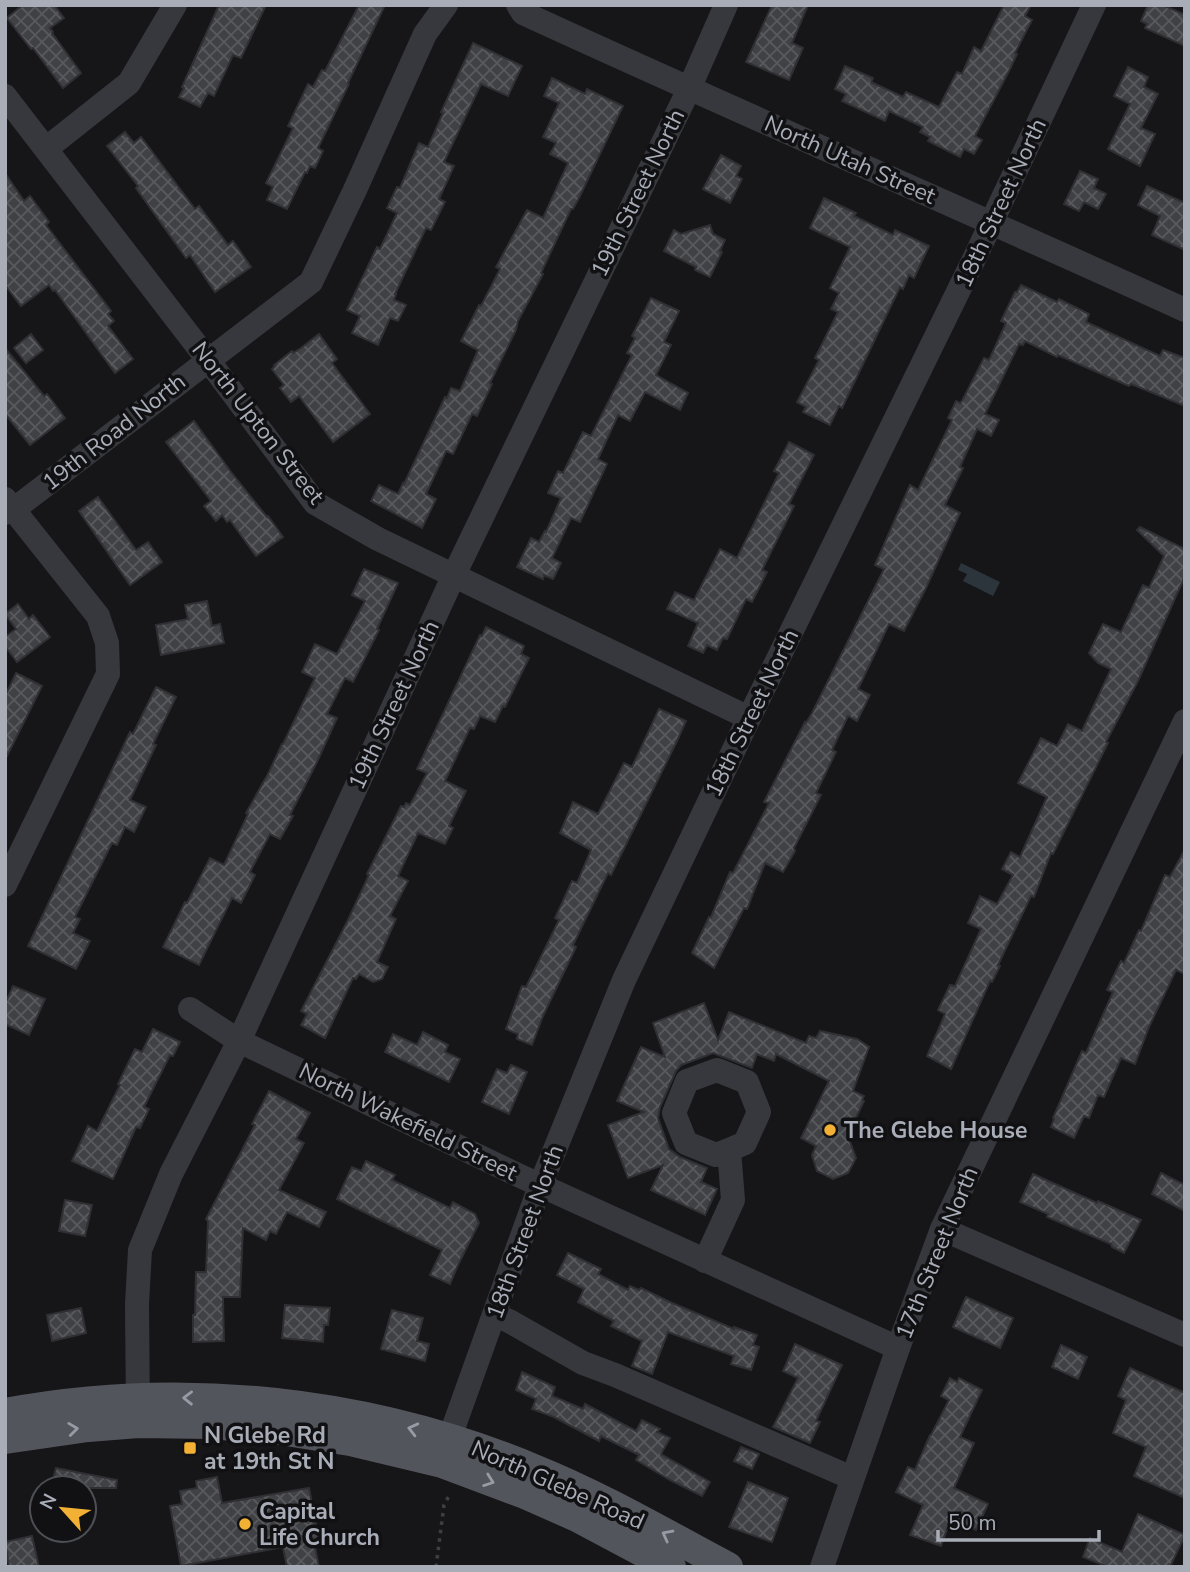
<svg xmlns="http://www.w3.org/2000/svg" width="1190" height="1572" font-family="'Nunito Sans',sans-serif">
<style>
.water{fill:#2c353c}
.building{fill:url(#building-cross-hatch);stroke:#303034;stroke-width:2}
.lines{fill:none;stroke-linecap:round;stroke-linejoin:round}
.path{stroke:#3d3f44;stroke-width:3.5;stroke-dasharray:3.5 5;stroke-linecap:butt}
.minor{stroke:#37383d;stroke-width:24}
.major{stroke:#53555c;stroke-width:30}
.oneway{stroke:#979ba6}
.poi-dot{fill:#f2b134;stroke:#111113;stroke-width:2.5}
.labels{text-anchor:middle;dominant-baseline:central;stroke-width:7;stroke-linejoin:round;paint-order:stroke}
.street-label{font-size:23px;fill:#a8adb8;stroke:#111113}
.poi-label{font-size:23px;font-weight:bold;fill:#a8adb8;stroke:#111113;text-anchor:start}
</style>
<defs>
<pattern id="building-cross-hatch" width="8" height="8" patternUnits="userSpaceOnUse" patternTransform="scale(1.75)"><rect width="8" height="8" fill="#404145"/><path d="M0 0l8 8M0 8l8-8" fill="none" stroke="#595a5e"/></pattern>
</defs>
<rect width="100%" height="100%" fill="#161618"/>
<polygon class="water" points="961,563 1000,582 993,596 963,581 967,574 958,570"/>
<g class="building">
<polygon points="23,5 54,5 64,18 50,28 53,32 52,33 81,73 63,88 33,48 31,49 7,18"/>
<polygon points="219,5 266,5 241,58 233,55 214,96 208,93 200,107 179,97 184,88 182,87"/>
<polygon points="359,5 385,5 348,83 349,84 318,148 323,151 315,168 310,166 307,173 305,172 287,209 267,200 273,187 266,183 293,128 288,126 308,84 313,87 322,70 325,71"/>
<polygon points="772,5 808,5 792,43 803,48 789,80 746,62"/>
<polygon points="1004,5 1031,5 1025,16 1032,20 1015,53 1017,54 1010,69 975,136 982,140 974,154 964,149 960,157 928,141 930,137 920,132 923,127 889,111 885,121 842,101 846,94 835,89 845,66 873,78 871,82 903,97 906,92 939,107 957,72 962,74 974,47 981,51"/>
<polygon points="1148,5 1163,5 1185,15 1185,46 1145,28 1147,24 1141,21"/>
<polygon points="473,43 522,66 508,96 481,84 444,162 454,166 439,199 445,202 431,230 426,228 395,294 396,294 394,300 406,305 398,321 390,318 378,345 352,333 360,316 347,310 377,247 380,249 397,213 387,208 397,187 400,188 419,143 428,147 443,113 441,112"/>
<polygon points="1128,67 1148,77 1144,87 1158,94 1141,128 1155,134 1140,166 1108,149 1130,104 1114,96"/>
<polygon points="552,78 585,94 587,89 623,106 578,200 573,209 571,209 541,273 543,274 518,321 516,330 490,383 492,384 477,416 472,414 453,454 446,451 426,494 436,499 422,528 371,501 379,485 398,494 403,483 404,484 445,397 447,398 451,388 460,391 478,350 461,341 479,305 481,306 500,269 496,267 527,210 543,218 568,163 550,154 556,143 543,137 559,103 544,96"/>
<polygon points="125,132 134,143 141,137 195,209 199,206 228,245 233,241 251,267 215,292 190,255 186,258 136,188 138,186 107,146"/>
<polygon points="721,155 741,166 736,176 742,179 730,203 703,189"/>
<polygon points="1080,171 1098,179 1094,188 1106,194 1098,209 1084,202 1079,211 1064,204"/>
<polygon points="5,173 24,201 30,196 49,222 46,225 111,311 108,314 114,321 108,326 133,359 115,373 55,290 53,291 49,285 21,306 5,285"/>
<polygon points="1147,186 1185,203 1185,250 1152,235 1160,216 1138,205"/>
<polygon points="824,198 856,213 854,216 893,235 895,230 929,246 914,278 909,275 903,289 900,287 842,408 839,406 830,425 803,412 806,407 797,402 819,360 815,358 838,312 831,309 839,293 830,288 850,247 810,228"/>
<polygon points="710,225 713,234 725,240 720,251 722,252 710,277 695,270 696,267 664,251 674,230 681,234"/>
<polygon points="1021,285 1057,302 1059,299 1089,314 1086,322 1160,356 1163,350 1185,358 1185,406 1131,384 1129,386 1058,355 1057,357 1025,341 1023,345 1019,344 985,414 999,420 991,436 977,429 960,467 963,468 945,505 960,513 926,588 904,631 889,624 858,689 870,695 857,721 848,716 832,750 836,752 816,793 821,795 794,848 795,851 783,872 765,863 747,909 744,908 714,968 692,953 709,917 711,917 730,872 733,873 769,803 764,802 805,722 806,723 812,713 884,569 875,565 910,485 918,490 952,420 948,418 956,401 960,403 962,401 984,358 989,360 1006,323 1001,321 1015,292 1017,292"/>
<polygon points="651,298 679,311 664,342 671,345 656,375 688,393 680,410 645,392 630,421 618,415 598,459 607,464 580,522 571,518 552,558 561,563 553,579 544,575 543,579 517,567 531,538 539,542 545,531 546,532 561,498 548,493 558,471 563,473 583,432 591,436 632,355 627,353 635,338 632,336"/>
<polygon points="31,334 43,350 26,363 14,348"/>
<polygon points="319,334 337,359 332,363 370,414 333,442 299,396 291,402 280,388 284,385 272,369 275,366 274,365 292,351 293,353 301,348"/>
<polygon points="5,348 44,396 47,394 65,418 30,445 5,414"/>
<polygon points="194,421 231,472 267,517 268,516 283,537 256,556 230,520 227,522 222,515 216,521 204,506 211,501 166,442"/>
<polygon points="789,442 814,455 789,504 794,506 762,570 767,572 752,602 746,599 727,639 723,638 717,650 707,645 703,653 688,646 698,623 667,609 675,592 694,600 720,549 737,558 779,473 774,471"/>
<polygon points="98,497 136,550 148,542 162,562 130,585 79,511"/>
<polygon points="1140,527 1185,549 1185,576 1138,681 1106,742 1108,743 1053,854 1051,853 1034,897 1031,896 998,965 1000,966 992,982 990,981 951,1069 927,1056 945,1014 938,1010 950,985 955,986 981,929 968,923 980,896 997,904 1013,875 1002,869 1011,852 1020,857 1047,797 1018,783 1041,738 1057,746 1068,724 1082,731 1111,669 1098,663 1089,653 1103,624 1121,632 1143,585 1149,588 1164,556 1137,530"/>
<polygon points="364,569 398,583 377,629 379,630 353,682 345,678 327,714 337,718 317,762 290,815 293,816 280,839 270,834 250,872 255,875 241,903 232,898 199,965 163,947 185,902 187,903 210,858 224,865 248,814 246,813 268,774 282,744 283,744 315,678 302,672 315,644 337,654 365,601 352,595"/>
<polygon points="207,601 212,626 220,624 224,643 161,655 156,625 188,619 185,605"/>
<polygon points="18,604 29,619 33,615 50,637 17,662 5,646 5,637 16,629 5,614"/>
<polygon points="486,627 524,646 521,654 529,658 505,707 503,706 495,722 480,716 474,729 470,728 445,781 466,791 449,826 453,828 445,844 418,833 398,876 408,881 390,916 396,919 377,962 388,967 382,979 373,982 359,974 356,979 353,978 325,1038 301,1025 307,1014 301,1011 347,922 369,875 367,874 401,806 404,807 406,803 410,805 427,773 417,769 480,635 482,636"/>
<polygon points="16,673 42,686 5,760 5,696"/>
<polygon points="156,687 176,697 153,744 156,745 130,800 146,807 134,832 125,827 117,845 112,843 75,917 80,919 73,933 90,941 76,969 28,946 130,732 133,734"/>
<polygon points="659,709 686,721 677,741 611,875 608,873 573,945 576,947 543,1016 532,1045 517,1039 518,1034 506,1029 522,986 526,987 559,920 555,918 572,881 577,883 591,850 560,833 573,802 598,814 624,763 632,767"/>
<polygon points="1185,849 1185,974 1176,970 1149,1027 1135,1064 1121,1058 1104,1097 1098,1095 1089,1118 1084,1116 1074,1138 1051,1127 1054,1119 1053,1118 1082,1051 1086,1053 1113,992 1107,990 1121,961 1124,963 1139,930 1141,931 1165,875 1170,877"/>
<polygon points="13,986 45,999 29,1035 5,1024 5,1004"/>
<polygon points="704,1003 718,1040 729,1012 806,1043 809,1036 816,1038 820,1031 857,1039 869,1047 853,1091 864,1096 862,1100 864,1101 855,1120 858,1122 849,1139 856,1158 848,1173 833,1179 817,1171 812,1155 816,1146 801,1138 829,1081 776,1054 774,1061 757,1054 752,1068 713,1053 681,1065 676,1071 660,1107 658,1118 669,1149 680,1157 707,1168 701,1182 717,1189 705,1215 651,1190 663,1165 628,1178 608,1125 644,1112 617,1101 641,1047 665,1057 653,1023"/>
<polygon points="153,1029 180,1042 173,1056 170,1055 144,1107 149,1109 140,1128 136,1127 113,1179 72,1161 88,1126 97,1131 120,1085 118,1084 135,1049 142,1052"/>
<polygon points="423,1032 448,1045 445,1052 460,1059 449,1082 385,1052 393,1034 417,1045"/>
<polygon points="511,1065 527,1072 509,1114 482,1102 497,1069 507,1073"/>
<polygon points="269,1091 310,1113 296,1139 304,1143 279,1190 326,1212 319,1227 287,1212 276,1234 270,1231 266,1240 243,1228 240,1297 223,1297 224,1341 193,1342 193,1315 195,1315 196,1272 206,1272 208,1221 206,1219 255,1125 252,1124"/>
<polygon points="366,1161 395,1175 392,1180 450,1208 453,1202 475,1214 479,1223 458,1265 450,1284 430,1275 442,1250 337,1199 352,1167 361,1171"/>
<polygon points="1161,1173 1185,1185 1185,1211 1152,1194"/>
<polygon points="1033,1174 1097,1203 1098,1201 1141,1220 1124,1253 1112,1247 1111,1244 1047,1217 1048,1214 1020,1202"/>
<polygon points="65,1200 92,1205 85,1236 59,1231"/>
<polygon points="568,1253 601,1269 598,1274 628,1290 630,1286 639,1290 641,1288 672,1303 734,1329 734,1327 757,1335 753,1345 759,1347 751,1370 731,1364 734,1356 668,1332 652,1374 632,1366 642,1341 611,1326 614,1321 578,1302 584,1289 557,1275"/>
<polygon points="966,1297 1013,1318 1000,1348 953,1327"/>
<polygon points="285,1305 330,1308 328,1325 324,1325 323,1342 282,1338"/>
<polygon points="81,1308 86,1333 52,1341 47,1315"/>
<polygon points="392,1310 423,1318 417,1341 429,1344 425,1361 381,1349"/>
<polygon points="795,1344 842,1365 816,1421 820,1422 810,1443 773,1427 798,1378 783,1371"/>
<polygon points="1061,1345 1087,1357 1078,1379 1052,1367"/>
<polygon points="1130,1368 1185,1393 1185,1498 1134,1476 1146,1447 1113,1433 1126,1400 1118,1396"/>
<polygon points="522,1372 555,1387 552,1396 583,1409 585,1404 636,1431 642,1420 660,1429 657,1432 670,1438 661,1454 710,1482 702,1496 672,1481 636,1460 639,1455 601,1436 599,1441 554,1417 532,1409 536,1399 516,1390"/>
<polygon points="950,1378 957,1382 959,1378 982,1390 960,1437 974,1443 954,1488 988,1504 976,1530 951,1518 941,1546 910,1535 923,1505 896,1492 908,1467 915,1470 930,1435 931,1435 949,1400 941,1396"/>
<polygon points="741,1447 759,1454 752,1469 734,1461"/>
<polygon points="56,1468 117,1480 116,1488 51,1488"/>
<polygon points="217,1477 222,1503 309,1488 319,1541 314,1542 319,1567 287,1567 283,1547 181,1566 170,1506 182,1504 180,1491 197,1488 196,1481"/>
<polygon points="748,1482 788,1498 772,1542 729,1527"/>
<polygon points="1138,1514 1185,1535 1170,1567 1108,1567 1083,1557 1090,1538 1122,1552"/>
<polygon points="32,1536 39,1567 9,1567 5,1542"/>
</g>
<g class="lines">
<polyline class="path" points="436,1567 444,1505 450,1494"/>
<g class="minor">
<path d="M518 5 523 13C743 114 965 210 1185 310"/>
<polyline points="5,96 208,360 315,503 378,539 749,718"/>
<polyline points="47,148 129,83 175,5"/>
<polyline points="5,499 98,616 107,643 108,674 5,885"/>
<polyline points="5,513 13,510 311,282 354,192 425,34 446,5"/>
<polyline points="190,1009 239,1041 520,1176 898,1348"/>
<polyline points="942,1229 1185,1335"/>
<polyline points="705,1261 733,1200 729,1150 716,1155 686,1143 674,1113 687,1081 717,1070 747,1082 759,1112 745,1143 729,1150"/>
<polyline points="495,1315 509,1321 583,1363 615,1375 852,1478"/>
<polyline points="138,1417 137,1304 140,1250 171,1174 239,1041 454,575 689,89 726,5"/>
<polyline points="450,1437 540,1186 624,980 749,718 976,255 1094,5"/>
<polyline points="822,1567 898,1348 942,1229 1185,721"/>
</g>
<g class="major">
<path d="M5 1413C182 1380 368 1400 534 1469 601 1496 664 1533 728 1567"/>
<polyline points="5,1439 88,1427 138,1423 210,1424 280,1430 350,1441 442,1463 525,1494 577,1517 671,1567"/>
</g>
</g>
<defs><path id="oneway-chevron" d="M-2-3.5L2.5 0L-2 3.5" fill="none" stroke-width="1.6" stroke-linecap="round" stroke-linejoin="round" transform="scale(1.75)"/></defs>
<g class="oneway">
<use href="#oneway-chevron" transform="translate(188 1398) rotate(-179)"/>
<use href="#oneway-chevron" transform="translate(73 1429) rotate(-7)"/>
<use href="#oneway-chevron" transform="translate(413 1429) rotate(-166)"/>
<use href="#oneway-chevron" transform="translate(489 1481) rotate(20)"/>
<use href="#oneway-chevron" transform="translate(667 1535) rotate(-152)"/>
</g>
<g class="poi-dot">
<circle cx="830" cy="1130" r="7"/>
<rect x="183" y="1441" width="14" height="14" rx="3.5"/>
<circle cx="245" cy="1524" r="7"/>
</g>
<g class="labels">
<g class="street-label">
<text transform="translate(850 160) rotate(24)">North Utah Street</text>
<text transform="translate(638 193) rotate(-64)">19th Street North</text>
<text transform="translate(1001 203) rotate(-65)">18th Street North</text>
<text transform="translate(258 423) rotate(52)">North Upton Street</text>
<text transform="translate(114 432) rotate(-38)">19th Road North</text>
<text transform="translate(394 705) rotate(-65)">19th Street North</text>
<text transform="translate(752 713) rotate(-64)">18th Street North</text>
<text transform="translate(408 1122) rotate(26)">North Wakefield Street</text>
<text transform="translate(525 1232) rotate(-70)">18th Street North</text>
<text transform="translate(937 1253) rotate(-68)">17th Street North</text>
<text transform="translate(558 1485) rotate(24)">North Glebe Road</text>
</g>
<g class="poi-label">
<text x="844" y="1130">The Glebe House</text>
<text x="204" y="1435">N Glebe Rd<tspan x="204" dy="26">at 19th St N</tspan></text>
<text x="259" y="1511">Capital<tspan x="259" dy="26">Life Church</tspan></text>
</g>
</g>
<rect width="1190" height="1572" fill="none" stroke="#a8adb8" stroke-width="14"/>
<g transform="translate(63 1509) rotate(297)"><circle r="33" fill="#111113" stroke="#4d4f55" stroke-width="2"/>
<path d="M0-5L12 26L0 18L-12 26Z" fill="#f2b134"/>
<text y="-10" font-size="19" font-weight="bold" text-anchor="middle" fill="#a8adb8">N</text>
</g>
<path d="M938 1530v10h161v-10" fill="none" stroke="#a8adb8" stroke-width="3.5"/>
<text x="948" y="1530" font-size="21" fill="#a8adb8" stroke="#111113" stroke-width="5" paint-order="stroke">50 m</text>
</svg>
